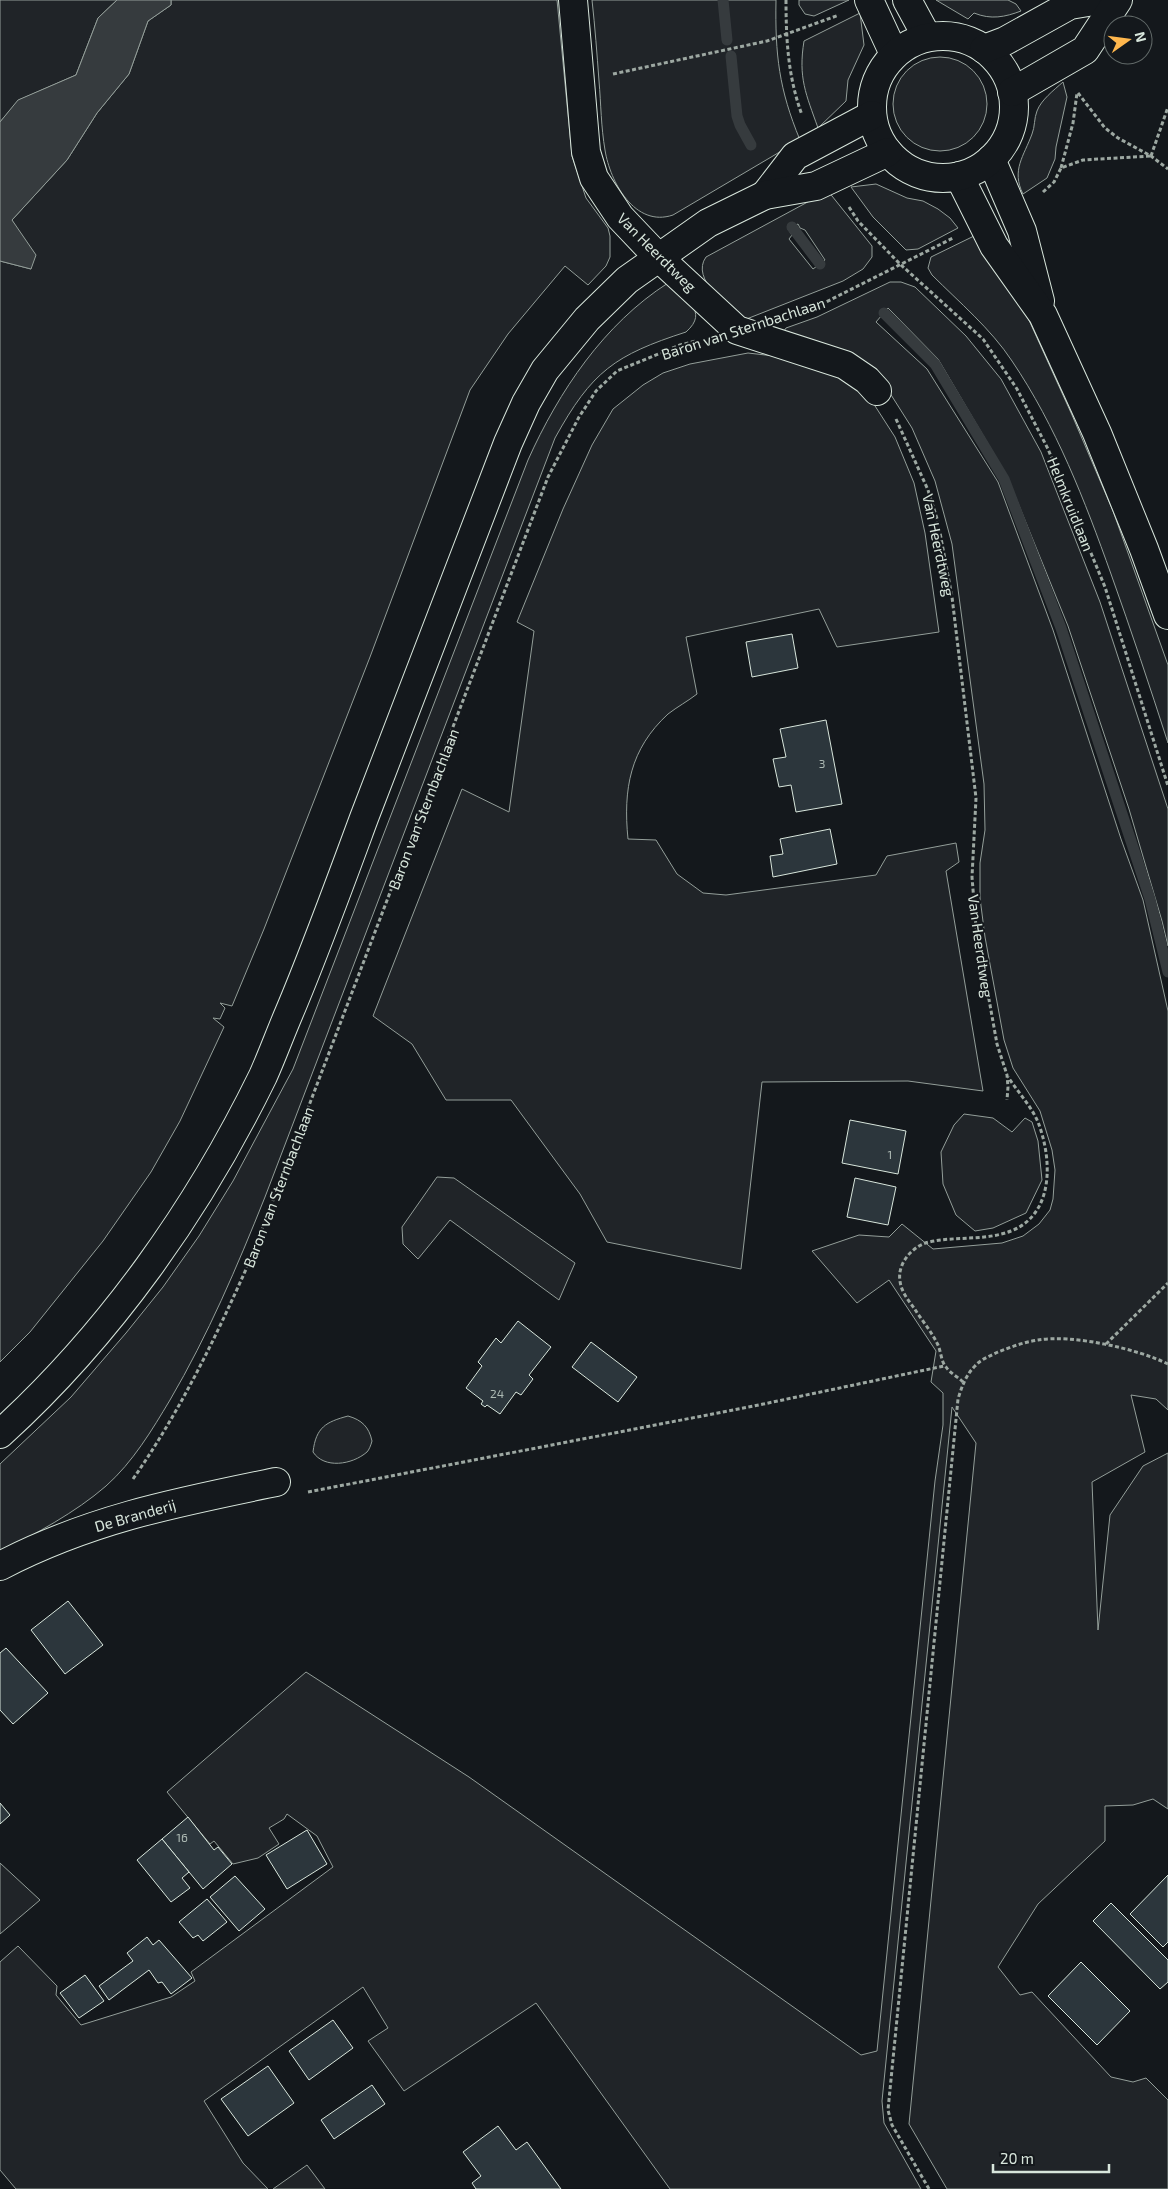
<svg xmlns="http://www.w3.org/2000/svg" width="1168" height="2189" font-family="'Exo 2',sans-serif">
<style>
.green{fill:#202428;stroke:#939e99;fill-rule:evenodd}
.water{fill:#363b3e;stroke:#939e99}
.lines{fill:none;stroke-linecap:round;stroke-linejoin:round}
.stream{stroke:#363b3e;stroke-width:11}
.building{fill:#2c363c;stroke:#d8e6dc}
.minor-casing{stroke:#d8e6dc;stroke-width:30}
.major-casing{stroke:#d8e6dc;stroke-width:30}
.path{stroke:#9da8a2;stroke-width:3;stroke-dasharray:4 2.5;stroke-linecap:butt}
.minor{stroke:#14181c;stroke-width:28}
.major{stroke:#14181c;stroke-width:28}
.labels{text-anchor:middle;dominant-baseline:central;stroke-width:4;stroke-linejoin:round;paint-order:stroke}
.number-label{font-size:12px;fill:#adbab4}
.street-label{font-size:15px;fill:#d8e6dc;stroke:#14181c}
</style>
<rect width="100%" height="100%" fill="#14181c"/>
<g class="green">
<polygon points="0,0 117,0 98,18 76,75 19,100 0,122"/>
<polygon points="171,0 557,0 572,156 586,198 608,228 610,236 610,257 606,266 588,285 565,266 508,334 470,390 370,657 264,929 232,1006 220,1003 225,1008 220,1019 213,1018 224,1027 180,1121 151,1172 103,1241 30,1332 0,1362 0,261 31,269 12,220 67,160 97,113 129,74 148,21 171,5"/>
<path d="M592 0H776C775 55 779 89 800 140L673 215C635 228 610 182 605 150 601 127 601 104 599 81 597 54 595 27 592 0Z"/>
<polygon points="799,0 849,0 814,16 805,14 799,5"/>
<path d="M936 0H1008L1016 4 1021 11C1005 17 991 20 974 13L968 19Z"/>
<path d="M860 13 864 45 848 80 846 101 818 128C806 94 798 78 804 41Z"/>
<circle cx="940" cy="104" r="47"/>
<path d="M1063 82 1067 97 1056 147 1055 159 1047 178 1023 194C1011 170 1024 156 1032 134 1035 127 1034 118 1037 111 1041 100 1054 90 1063 82Z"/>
<polygon points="876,184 907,198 923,201 938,209 950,218 958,228 918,249 906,250 873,217 851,187"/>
<path d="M828 191 872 246V257L863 269 843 281 744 320C729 308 690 279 706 257ZM798 224 800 228 805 230 825 260 813 269 789 239 792 235 788 229Z"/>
<path d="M974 236 1028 318 1072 415 1113 511 1168 665V743C1150 687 1131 630 1111 574 1085 501 1056 426 1012 361 991 329 959 302 932 275L928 268 931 257Z"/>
<polygon points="890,282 901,282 915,287 966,336 1001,379 1041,452 1100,602 1168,809 1168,946 1162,921 1129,809 1068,626 1007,476 938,359 888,308 876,322 927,369 998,482 1053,630 1121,839 1143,900 1168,1011 1168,1410 1156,1399 1131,1395 1145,1452 1092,1482 1098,1630 1110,1515 1143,1466 1168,1453 1168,1809 1153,1799 1133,1805 1105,1806 1105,1841 1038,1904 998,1967 1020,1995 1032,1992 1111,2077 1133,2082 1146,2078 1168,2100 1168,2189 947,2189 909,2124 976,1443 952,1407 882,2101 884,2123 921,2189 670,2189 536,2003 404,2091 368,2041 388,2028 363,1987 204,2101 243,2163 268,2189 16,2189 0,2170 0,1962 18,1946 57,1986 56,1995 81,2025 171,1997 195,1981 191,1972 333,1867 317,1836 287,1814 284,1819 269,1828 279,1844 258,1858 233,1864 214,1841 210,1844 167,1792 306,1672 469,1777 861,2055 877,2051 935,1481 943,1425 943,1393 931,1382 936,1351 889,1280 857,1303 812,1251 859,1235 889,1237 902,1224 933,1249 1002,1243 1023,1236 1039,1224 1050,1210 1053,1199 1055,1170 1052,1150 1040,1111 1013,1068 1004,1040 985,937 980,898 980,863 985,830 984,784 952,544 935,481 912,428 881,379 784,331 786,328 817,317"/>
<path d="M668 283C684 298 710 311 686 332 615 355 592 371 555 438L265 1197C237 1267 208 1335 170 1400 152 1430 133 1462 106 1486 75 1513 36 1533 0 1553V1464L71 1397 126 1333 163 1287 199 1236 233 1181 293 1069 528 460C559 391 604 324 668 283Z"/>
<path d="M748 353 774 356 849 378 868 395 895 437 914 483 925 533 939 632 837 647 819 609 686 637 697 694C688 701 677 707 668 714 630 749 623 789 628 839L656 840 677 874 703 893 726 895 876 875 887 856 956 843 959 862 946 871 983 1091 908 1081 762 1082 741 1269 607 1242 580 1194 511 1100H446L412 1044 373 1016 462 789 509 812 534 631 517 622 563 509 592 445 613 409 643 385 663 373 690 364Z"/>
<polygon points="964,1114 993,1118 1012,1132 1025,1118 1032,1122 1038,1141 1042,1180 1026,1213 993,1228 975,1231 956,1215 943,1184 941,1152 954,1125"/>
<polygon points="437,1177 454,1178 575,1263 559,1300 450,1220 418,1259 403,1244 402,1227"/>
<path d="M348 1416C362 1420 369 1427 372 1441 371 1445 369 1450 367 1452 352 1465 324 1469 313 1452 316 1427 326 1422 348 1416Z"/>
<polygon points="0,1863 40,1900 0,1934"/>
<polygon points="307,2165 325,2189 273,2189"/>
</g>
<polygon class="water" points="117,0 171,0 171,5 148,21 129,74 97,113 67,160 12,220 36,255 31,269 0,261 0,122 18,100 76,75 98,18"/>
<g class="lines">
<g class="stream">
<polyline points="723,0 727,40"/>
<polyline points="731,56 737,116 740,125 751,145"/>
<polyline points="792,227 820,264"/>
<polyline points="884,313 935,364 1004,479 1061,628 1150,899 1168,972"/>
</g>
</g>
<g class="building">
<polygon points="792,634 798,668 752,677 746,642"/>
<polygon points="826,720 842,804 796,812 791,785 779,787 773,759 786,757 780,729"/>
<polygon points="830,829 837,864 773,877 770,856 783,854 780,839"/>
<polygon points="850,1120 906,1131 898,1174 842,1163"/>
<polygon points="855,1178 896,1187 888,1225 847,1217"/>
<polygon points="518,1321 551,1347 529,1375 533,1379 521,1395 516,1392 500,1414 487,1405 485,1407 481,1404 483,1401 466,1388 482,1366 478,1362 496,1338 501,1343"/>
<polygon points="591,1342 637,1377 618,1402 572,1367"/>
<polygon points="68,1601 103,1645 65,1674 31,1630"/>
<polygon points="6,1648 48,1693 13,1724 0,1710 0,1653"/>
<polygon points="0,1803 10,1815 0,1824"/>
<polygon points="188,1817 214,1850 218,1847 232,1864 203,1889 162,1839"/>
<polygon points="307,1830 327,1864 287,1889 266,1855"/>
<polygon points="162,1839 189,1872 182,1878 190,1888 171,1902 137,1860"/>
<polygon points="1168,1875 1168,1942 1163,1947 1130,1914"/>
<polygon points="235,1876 265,1909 239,1931 210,1897"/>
<polygon points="207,1899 227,1922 203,1941 198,1935 193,1938 179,1922"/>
<polygon points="1111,1903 1168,1960 1168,1982 1160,1989 1093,1921"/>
<polygon points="147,1937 153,1945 159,1940 192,1978 171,1994 162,1982 158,1983 149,1970 109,2000 99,1986 133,1961 127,1953"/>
<polygon points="1081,1962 1130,2011 1097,2045 1048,1996"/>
<polygon points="85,1975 104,2001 79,2018 60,1993"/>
<polygon points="333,2020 353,2048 309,2080 289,2051"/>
<polygon points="268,2066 294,2103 248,2136 221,2099"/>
<polygon points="372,2085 385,2104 334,2139 321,2120"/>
<polygon points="498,2126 516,2150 527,2142 561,2189 476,2189 472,2183 481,2176 463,2152"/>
</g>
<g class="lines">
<defs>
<g id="minor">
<polyline points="573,0 586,152 594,178 620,217 658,257 737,330 845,365 867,380 877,391"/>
<polyline points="869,0 894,54"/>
<polyline points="907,0 927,37"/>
<polyline points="991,159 1022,231 1040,301"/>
<polyline points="959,176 994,246 1043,315 1097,433 1144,549 1168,615"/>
<path d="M0 1566C90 1519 178 1502 276 1482"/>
</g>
<g id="major">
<circle cx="943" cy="107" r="71"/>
<polyline points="984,49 1005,41 1070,5 1100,0"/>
<polyline points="1012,92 1085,50 1118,0"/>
<polyline points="765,195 795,156 872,115"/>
<path d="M0 1434C110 1334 198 1209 263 1076 272 1056 280 1034 289 1013 316 949 340 883 364 818 412 693 460 568 508 443L526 403 545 370 587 319 627 280 708 223 765 195 816 186 888 152"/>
</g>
</defs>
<use href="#minor" class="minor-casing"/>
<use href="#major" class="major-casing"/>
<g class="path">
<path d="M786 0C786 40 788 77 802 115"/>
<polyline points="613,74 767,41 839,15"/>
<polyline points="1078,93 1105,128 1118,138 1151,156 1168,169"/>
<polyline points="1151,156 1168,107"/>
<polyline points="1061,168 1073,123 1077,93"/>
<polyline points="1043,192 1054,182 1061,168 1083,160 1151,156"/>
<polyline points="849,207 858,221 900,264 983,339 1017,389 1048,449 1105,587 1168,786"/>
<polyline points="796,312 826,302 953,238"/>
<polyline points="896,419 928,490 938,522 952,597 976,798 972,877 976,927 997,1044 1007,1075 1008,1087 1007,1100"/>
<polyline points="1106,1344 1168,1283"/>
<path d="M963 1382C958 1377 950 1373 946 1367 941 1362 941 1350 937 1343 931 1331 921 1319 914 1308 908 1300 901 1291 900 1281 897 1264 912 1246 929 1242 956 1236 985 1241 1011 1231 1055 1214 1052 1158 1038 1122 1031 1106 1018 1092 1008 1077"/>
<path d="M133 1479C181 1410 217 1335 251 1258L548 477 579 417 596 391 617 371 680 345 696 341"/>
<polyline points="308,1492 754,1406 944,1366"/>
<path d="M929 2189 892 2125 888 2110 958 1399C962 1386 966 1375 975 1366 981 1359 990 1356 998 1352 1011 1347 1024 1342 1038 1340 1072 1334 1138 1349 1168 1364"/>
</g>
<use href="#minor" class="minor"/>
<use href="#major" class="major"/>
</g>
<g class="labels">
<g class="number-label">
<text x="822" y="763">3</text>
<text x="890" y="1154">1</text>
<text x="497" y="1393">24</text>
<text x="182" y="1837">16</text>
</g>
<g class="street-label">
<text transform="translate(657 252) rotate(45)">Van Heerdtweg</text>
<text transform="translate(743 328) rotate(-18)">Baron van Sternbachlaan</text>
<text transform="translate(1071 504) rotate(68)">Helmkruidlaan</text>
<text transform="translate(939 545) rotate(78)">Van Heerdtweg</text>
<text transform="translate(423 809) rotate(-69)">Baron van Sternbachlaan</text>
<text transform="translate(981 946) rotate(82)">Van Heerdtweg</text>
<text transform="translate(278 1187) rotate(-69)">Baron van Sternbachlaan</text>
<text transform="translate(135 1515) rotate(-16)">De Branderij</text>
</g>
</g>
<g transform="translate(1128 40) rotate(76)"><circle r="24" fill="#14181c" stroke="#626a69"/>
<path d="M0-4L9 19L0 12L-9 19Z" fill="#ffb74d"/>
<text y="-8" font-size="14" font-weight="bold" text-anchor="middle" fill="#d8e6dc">N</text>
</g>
<path d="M993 2164v8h116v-8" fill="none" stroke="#d8e6dc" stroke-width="2.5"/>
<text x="1000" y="2164" font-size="15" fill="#d8e6dc" stroke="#14181c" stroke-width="4" paint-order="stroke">20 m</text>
</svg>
